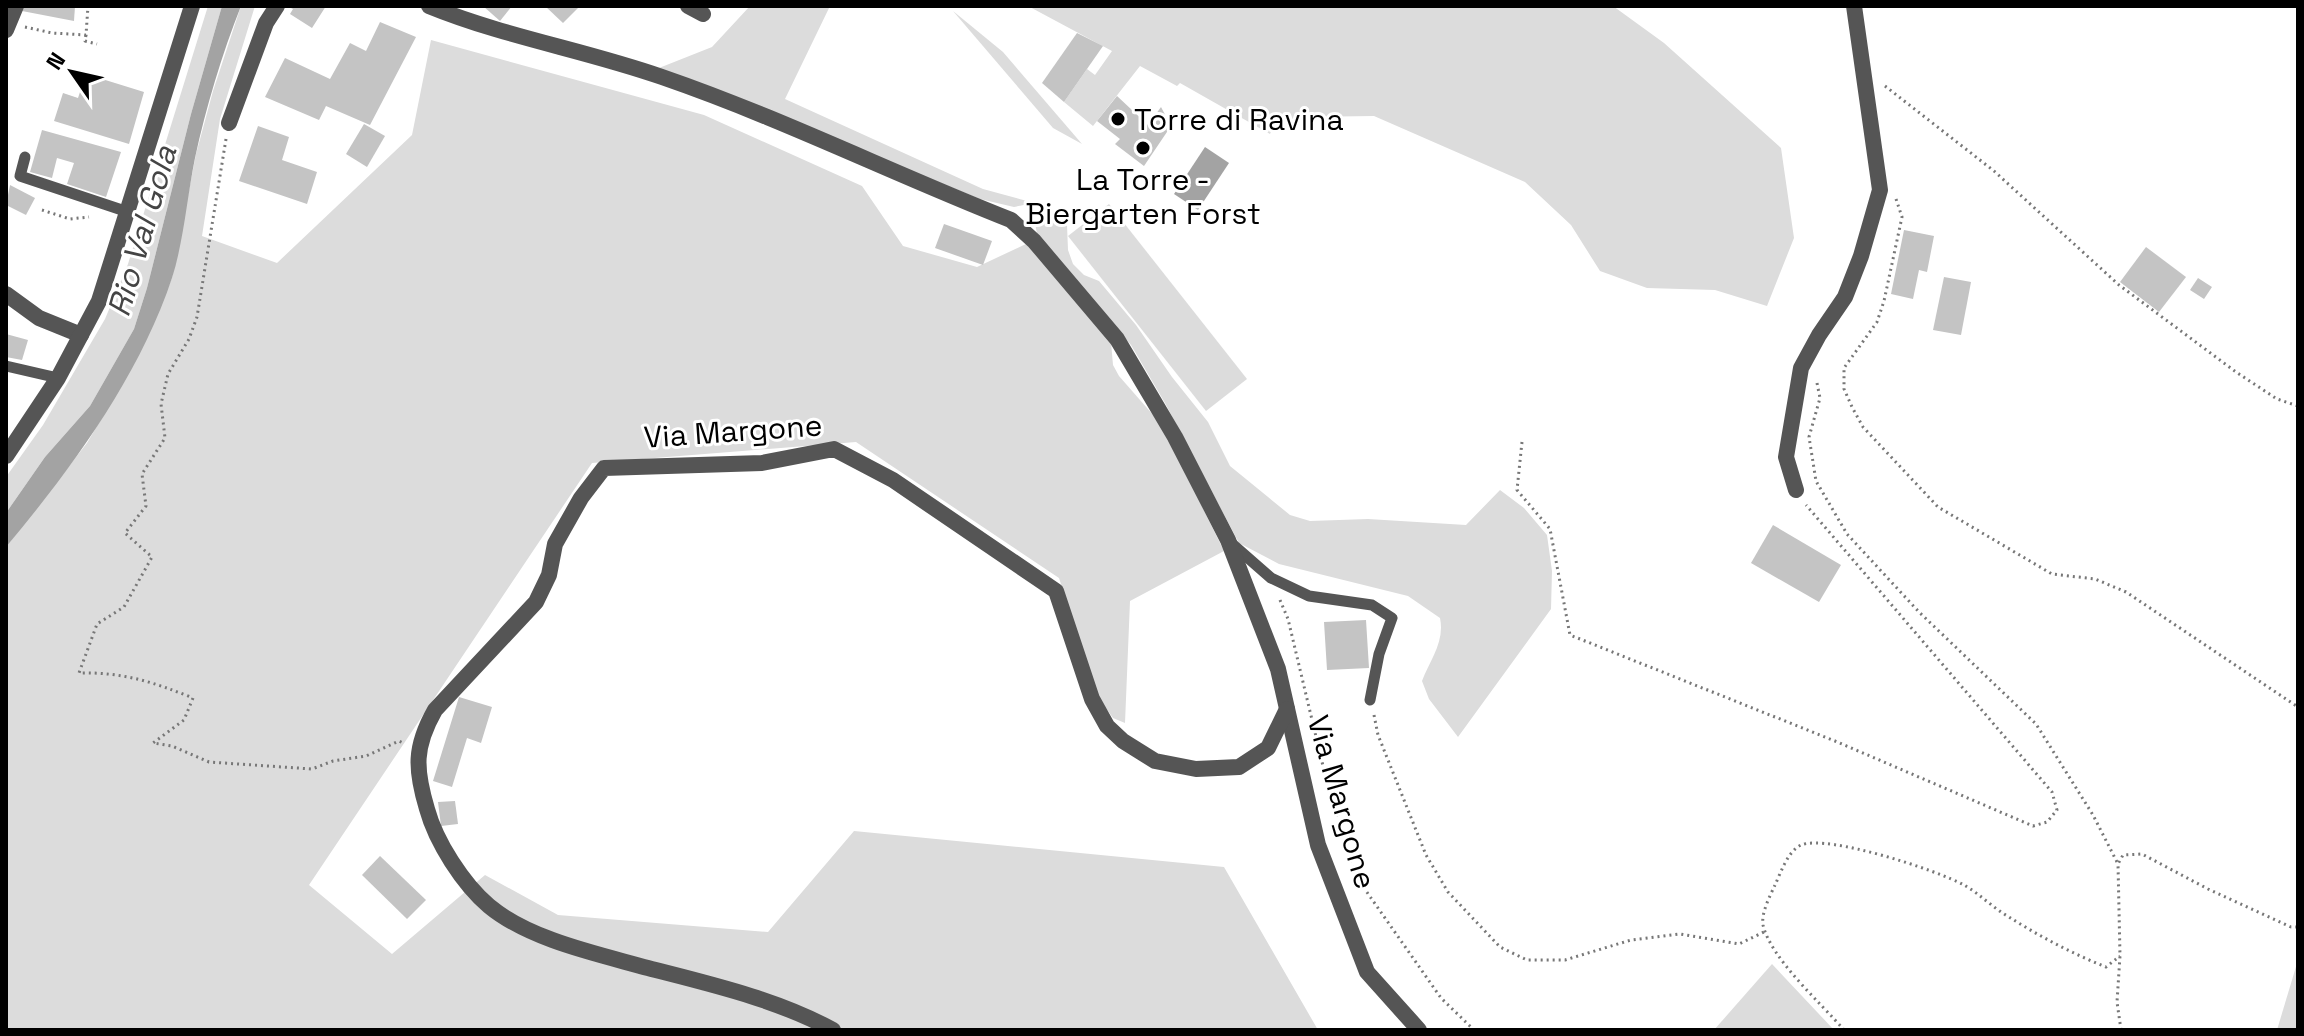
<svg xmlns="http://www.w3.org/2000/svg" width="2304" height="1036" font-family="'Space Grotesk',sans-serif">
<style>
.green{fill:#dcdcdc}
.water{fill:#a3a3a3}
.building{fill:#c4c4c4}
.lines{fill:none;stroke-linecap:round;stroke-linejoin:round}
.path{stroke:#777;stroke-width:3;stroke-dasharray:2 4;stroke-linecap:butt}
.lane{stroke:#555;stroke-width:11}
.street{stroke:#555;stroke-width:16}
.poi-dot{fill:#000;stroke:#fff;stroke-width:3}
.labels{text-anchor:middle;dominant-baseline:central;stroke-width:6;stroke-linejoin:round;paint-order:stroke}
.poi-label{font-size:30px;fill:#000;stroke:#fff;text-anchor:start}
.street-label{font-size:30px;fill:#000;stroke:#fff}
.water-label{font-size:32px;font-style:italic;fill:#444;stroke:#fff}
</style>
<rect width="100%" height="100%" fill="#fff"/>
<g class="green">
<polygon points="208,6 222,6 191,114 147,288 134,329 90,406 45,457 6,513 6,477 43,425 105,319 128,264"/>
<polygon points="241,6 255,6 220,119 202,236 277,263 412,135 431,40 704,115 862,186 903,246 977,267 1028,243 1111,342 1113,365 1119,376 1161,424 1224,551 1130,601 1125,723 1113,718 1098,697 1059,578 856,442 592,463 309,885 392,954 485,875 558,915 768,932 854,831 1224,867 1318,1030 6,1030 6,547 87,443 115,396 156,316 172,278 196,154 213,91"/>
<polygon points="750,6 830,6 785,99 983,189 1034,203 1014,207 980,199 659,68 712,47"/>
<polygon points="1028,6 1613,6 1664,43 1781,148 1794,238 1767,306 1715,290 1647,288 1600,271 1571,225 1525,182 1374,116 1302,117 1274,124 1270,134 1180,83 1177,86 1140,66 1093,126 1064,102 1087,69 1095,75 1112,51"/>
<polygon points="953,11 1003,52 1082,144 1053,128"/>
<polygon points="1109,204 1247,379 1206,411 1068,236"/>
<path d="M1047 212 1055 213 1067 225 1068 250 1073 264 1084 275 1099 281 1136 325 1172 377 1208 422 1230 466 1290 515 1310 521 1368 519 1466 525 1500 490 1524 508 1547 535 1552 571 1551 609 1458 737 1429 699 1422 681C1430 660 1445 642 1440 618L1408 596 1279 564 1239 543 1165 403 1131 345 1039 237C1033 226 1035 217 1047 212Z"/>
<polygon points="2298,960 2298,1030 2277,1030"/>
<polygon points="1772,964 1834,1030 1714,1030"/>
</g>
<g class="water">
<path d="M222 6H241C222 54 206 107 195 158 187 197 184 240 172 278 139 377 72 468 6 547V513L45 457 90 406 134 329 147 288 191 114Z"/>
<polygon points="1205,147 1229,163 1198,210 1174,194"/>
</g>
<g class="building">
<polygon points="23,6 75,6 74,21 22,11"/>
<polygon points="287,6 326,6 312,28 290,14 293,9"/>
<polygon points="483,6 512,6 500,21"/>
<polygon points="545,6 580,6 563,23"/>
<polygon points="380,22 416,37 370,125 326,106 319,120 265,97 285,58 330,79 350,43 366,51"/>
<polygon points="1077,33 1103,46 1064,102 1042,83"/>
<polygon points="86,74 144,92 129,144 54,121 63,93 78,98"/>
<polygon points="1117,96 1148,125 1161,107 1171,126 1144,166 1115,144 1120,139 1097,121"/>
<polygon points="364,124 385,136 367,167 346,154"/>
<polygon points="258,126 289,137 282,160 317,172 307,204 239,181"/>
<polygon points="42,130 121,152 106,197 67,184 74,163 57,158 52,178 30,172"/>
<polygon points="10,185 35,198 26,215 6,205"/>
<polygon points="944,224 992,241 983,265 935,248"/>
<polygon points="1904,230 1934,236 1927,272 1919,270 1913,299 1891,294"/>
<polygon points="2146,247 2186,277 2159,312 2120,282"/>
<polygon points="1944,277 1971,282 1961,335 1933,330"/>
<polygon points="2198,278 2212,287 2204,299 2190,290"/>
<polygon points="6,334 28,340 22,360 6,357"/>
<polygon points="1773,525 1841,565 1819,602 1751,563"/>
<polygon points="1366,620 1369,668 1327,670 1324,622"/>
<polygon points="459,697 492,707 481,743 467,738 452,787 433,781"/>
<polygon points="455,801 458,824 441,826 438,802"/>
<polygon points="380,856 426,900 407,919 362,875"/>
</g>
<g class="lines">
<g class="path">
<polyline points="25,27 52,33 86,35 88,6"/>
<polyline points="86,35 85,41 97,44"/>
<polyline points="1885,86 1994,171 2119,285 2236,372 2277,399 2298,406"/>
<path d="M226 139 197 317 189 339 168 374 161 404 165 438 142 474 146 506 125 533 152 557 124 607 97 624 79 673C123 672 153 682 193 698L184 720 153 743 172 746 209 762 312 769 333 761 366 756 399 741 403 743"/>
<polyline points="1896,199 1902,217 1884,301 1877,322 1844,368 1844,389 1852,407 1863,427 1938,507 2052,574 2095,579 2126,592 2298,707"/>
<polyline points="42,210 70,219 89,217"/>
<polyline points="1817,383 1820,398 1809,437 1816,481 1847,534 1919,612 2036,724 2093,815 2118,864"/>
<polyline points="1522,442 1517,490 1550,529 1570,635 1835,741 2033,826 2047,822 2057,810 2052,792 1806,505"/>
<polyline points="1280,600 1288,619 1323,766 1357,878 1441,998 1474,1030"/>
<polyline points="1374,715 1378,735 1426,855 1448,892 1500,947 1527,960 1565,960 1631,940 1680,934 1739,944 1766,931"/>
<path d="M1844 1030C1821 1003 1771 959 1763 925 1761 913 1770 896 1775 885 1781 872 1788 851 1801 845 1828 834 1939 871 1964 885 1980 894 1993 908 2009 917 2039 936 2073 954 2106 967L2120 956"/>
<polyline points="2121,1030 2117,1002 2120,956 2118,864 2123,855 2142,854 2208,889 2291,927 2298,927"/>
</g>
<g class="lane">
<polyline points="25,157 20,176 128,212"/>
<polyline points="6,366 58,378"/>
<polyline points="1231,543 1271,578 1309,596 1372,605 1392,618 1379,654 1370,700"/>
</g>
<g class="street">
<path d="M429 6C505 37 585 50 662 77 781 118 894 174 1011 220L1034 241 1117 339 1175 437 1228 540 1278 669 1318 845 1367 972 1419 1030"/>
<polyline points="688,6 703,14"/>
<polyline points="6,30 16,6"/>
<polyline points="229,123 266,23 277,6"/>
<polyline points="6,294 39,318 81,335"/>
<polyline points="6,456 58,378 99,301 192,6"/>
<polyline points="1796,490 1786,457 1801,368 1819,335 1845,297 1861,256 1880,190 1854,6"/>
<path d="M833 1030C776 999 710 984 648 968 598 954 530 940 489 906 463 884 436 842 427 809 415 769 414 747 435 710L536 602 549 575 555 544 581 498 604 468 762 463 834 449 893 480 1056 591 1092 699 1107 726 1123 741 1155 761 1196 769 1239 767 1268 748 1287 709"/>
</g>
</g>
<g class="poi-dot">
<circle cx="1118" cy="119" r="8"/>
<circle cx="1143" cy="148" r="8"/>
</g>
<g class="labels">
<g class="poi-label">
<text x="1134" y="119">Torre di Ravina</text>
<text x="1143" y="179" text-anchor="middle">La Torre -<tspan x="1143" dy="34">Biergarten Forst</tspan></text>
</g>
<g class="street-label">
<text transform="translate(733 431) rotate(-4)">Via Margone</text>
<text transform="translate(1342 802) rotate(74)">Via Margone</text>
</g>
<g class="water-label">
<text transform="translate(142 231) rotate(-74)">Rio Val Gola</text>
</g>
</g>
<rect width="2304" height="1036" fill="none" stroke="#000000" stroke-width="16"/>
<g transform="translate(72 72) rotate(304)" stroke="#ffffff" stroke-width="6" paint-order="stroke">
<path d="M0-6L14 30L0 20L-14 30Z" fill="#000000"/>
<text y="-12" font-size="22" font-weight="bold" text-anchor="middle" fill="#000000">N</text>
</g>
</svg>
